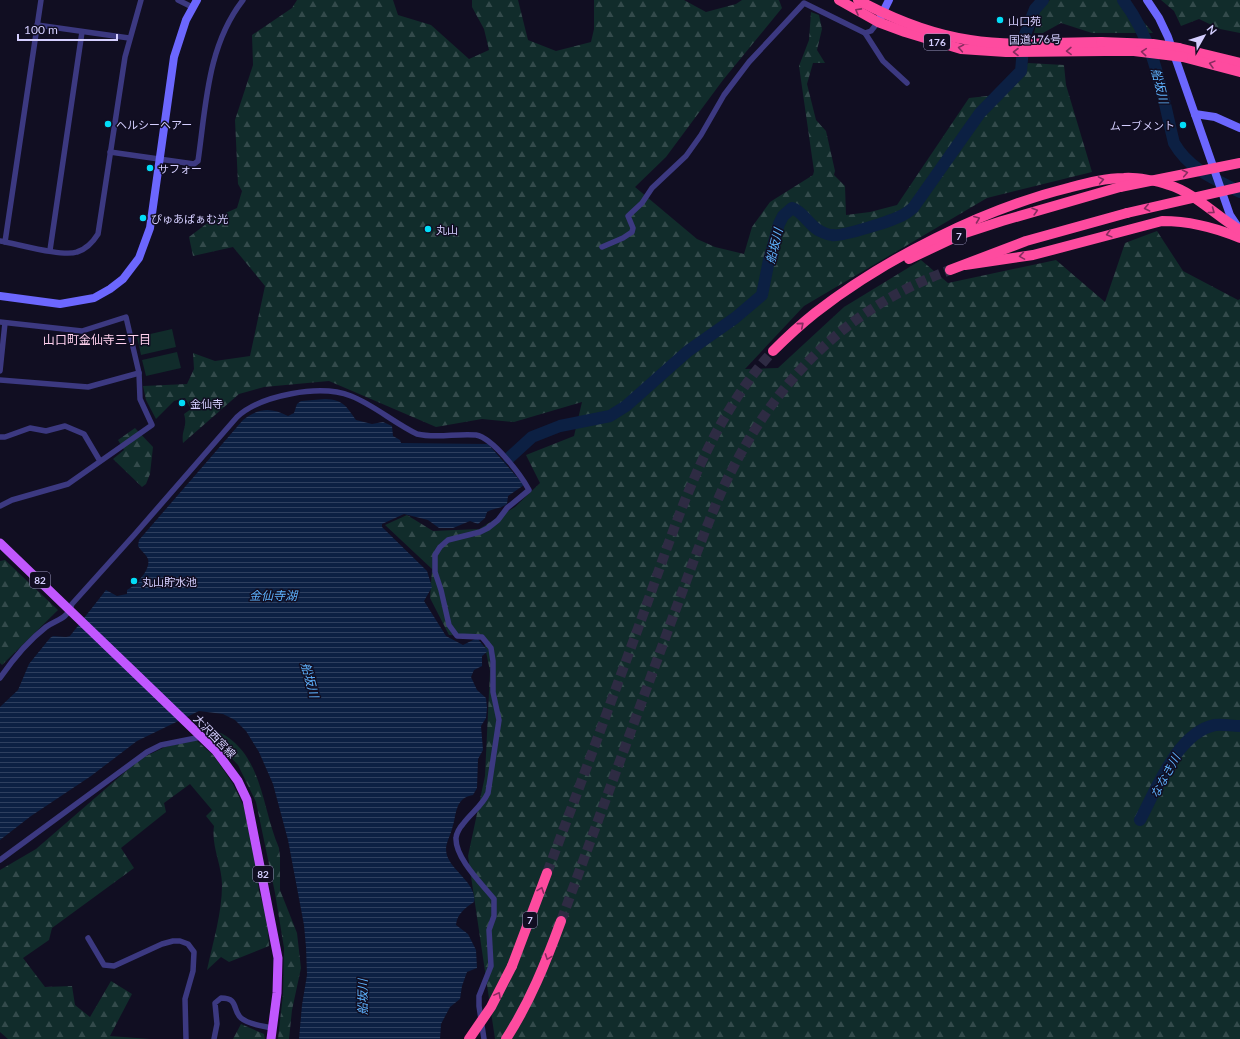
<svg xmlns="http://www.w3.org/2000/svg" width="1240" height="1039" font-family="Lato,'Noto Sans JP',sans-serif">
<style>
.grass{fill:#112c2b}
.forest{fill:url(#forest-firs)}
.water{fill:url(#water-rules)}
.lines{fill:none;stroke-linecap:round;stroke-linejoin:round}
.river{stroke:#0c2043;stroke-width:12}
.highway-tunnel{stroke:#2e2b43;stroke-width:10;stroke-dasharray:10 5;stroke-linecap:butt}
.street{stroke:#3c3981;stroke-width:5.5}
.secondary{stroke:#6c67fe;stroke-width:8}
.primary{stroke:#c157fe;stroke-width:9}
.highway{stroke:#fe4b9f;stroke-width:10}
.highway-bridge{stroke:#fe4b9f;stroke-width:10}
.oneway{stroke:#882c60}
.poi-dot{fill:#02ddf8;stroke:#110e22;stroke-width:1.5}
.labels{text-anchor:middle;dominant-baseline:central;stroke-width:3;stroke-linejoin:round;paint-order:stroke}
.shield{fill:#110e22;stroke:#9a95bd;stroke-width:1}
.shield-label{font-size:10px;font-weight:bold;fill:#d5cfff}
.poi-label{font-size:11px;fill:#d5cfff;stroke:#110e22;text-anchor:start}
.street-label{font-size:11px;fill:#d5cfff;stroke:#110e22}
.water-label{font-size:12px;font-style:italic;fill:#5eb2fe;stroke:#110e22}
.neighbourhood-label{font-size:12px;fill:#ffd1ee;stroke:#110e22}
</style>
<defs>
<pattern id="forest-firs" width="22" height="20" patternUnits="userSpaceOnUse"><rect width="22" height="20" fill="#112c2b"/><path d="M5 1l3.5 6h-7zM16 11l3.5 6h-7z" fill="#334a4b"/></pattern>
<pattern id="water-rules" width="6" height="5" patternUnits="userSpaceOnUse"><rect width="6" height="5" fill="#0c2043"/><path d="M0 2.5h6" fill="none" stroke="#2e3f5f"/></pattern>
</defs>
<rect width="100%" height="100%" fill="#110e22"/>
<g class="grass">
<polygon points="172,329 176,347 141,355 137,337"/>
<polygon points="177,352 181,368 146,376 142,360"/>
</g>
<g class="forest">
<path d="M297 0H393L398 15 431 25 469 59 489 50 484 29 472 7V0H518L528 40 556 51 591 42 594 29V0H684L706 12 736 4 742 0H779L782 8 723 80 666 157 635 187 697 239 715 247 744 254 752 227 770 202 813 175 814 171 799 66 809 40 811 12 819 15 822 29 817 50 825 63H813L807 84 816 120 826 131 835 171 834 175 845 186 846 215 870 212 897 205 969 98 1005 94 1028 63 1064 65 1066 85 1092 172 987 198 804 306 745 369 778 368 844 307 921 260 948 283 1056 260 1105 302 1125 243 1157 231 1183 271 1238 300 1240 299V1039H495L468 856 485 776 490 671 483 637 449 635 430 598 432 569 385 525 407 515 433 531 479 529 515 507 540 483 526 455 574 436 582 402 514 422 482 419 436 427 329 381 264 387 239 394 183 443C181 430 188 427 184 414L191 409 185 398 174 401 156 419 146 400 143 386 187 384 194 369 193 353 215 361 250 356 265 286 233 247 193 256 189 237 214 218 237 208 242 191 238 184 235 120 253 65 252 35 292 8Z"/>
<polygon points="1050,0 1125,0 1153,33 1092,33 1061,23 1043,33 1034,33 1040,8"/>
<polygon points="1161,0 1240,0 1240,33 1220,29 1199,19 1181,26 1174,11"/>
<polygon points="135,428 153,447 150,474 146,484 142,487 113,459 124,450 118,440"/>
<polygon points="5,560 58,610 2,665 0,663 0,561"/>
<path d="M201 726C263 740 259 801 279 848L280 857V890L297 933 301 968 292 1010 289 1039H278L283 994 284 948 275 893 256 802 238 765Z"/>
<path d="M196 740 214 756 233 784 244 807 254 857 259 891 267 919 269 946 229 962 221 957 207 970C213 942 222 913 222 885 222 865 211 846 214 826L206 816 212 810 190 784 164 803 166 812 121 848 134 868 52 928 49 940 23 958 45 987 72 986 75 1005 90 1017 111 981 132 994 110 1036 150 1039H8L0 1032V870L36 849 140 759 165 747Z"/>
<polygon points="241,1024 264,1034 265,1039 233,1039"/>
</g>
<path class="water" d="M325 399C344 400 346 406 356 420L372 424 383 422 392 426 393 436 400 440 401 443 488 444 524 485 508 496 507 504C500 509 494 508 487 512L485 518 478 524 470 521 453 528H439L428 520 404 514 382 524V527L427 571 432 587 424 601 446 636 463 645 477 638 488 651 482 656V666L474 670 471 677 477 690 486 698 487 708 486 718 481 726 483 750 478 759 477 788 473 795C454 798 457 815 452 829 449 840 443 846 448 858 455 873 477 885 474 902 465 908 457 914 456 925L468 934 476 950 477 968 467 972 462 986 460 999 450 1007 441 1024 440 1039H299L302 1005 307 975 306 947 304 925 288 840 273 784 259 752 246 731 235 720 223 714 199 711 137 741 91 776 31 816 0 840V707L18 690 29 664 50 638 53 636 66 637 70 636 106 590 117 596 127 594V590C136 585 151 570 148 559 146 554 141 551 138 546L139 540 243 420C258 408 271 407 288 416L294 413 297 404 301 401Z"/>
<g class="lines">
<g class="river">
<path d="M1123 0C1155 42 1162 94 1174 143 1189 169 1214 179 1240 192"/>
<path d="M509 458 532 437 560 426 610 416 626 406 688 351 735 318 762 295 769 260 779 224 783 216 792 208C804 212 809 226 820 231 824 233 828 235 832 235 842 237 894 220 903 215 907 213 910 210 913 208L980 113 1021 71 1024 37 1035 9 1043 0"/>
<path d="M1140 820C1156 790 1178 732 1215 725 1223 724 1232 726 1240 726"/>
</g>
<g class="highway-tunnel">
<path d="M547 873C580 786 612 699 644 612 677 521 706 424 773 351"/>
<path d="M561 921 695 557C707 527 718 496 733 468 781 375 851 306 950 270"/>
</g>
<g class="street">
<polyline points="178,0 192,7"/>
<polyline points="37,25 129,38"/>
<polyline points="865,33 883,61 907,83"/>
<path d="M110 152 194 164 198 161C206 106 207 46 243 0"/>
<path d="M0 241C18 244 62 257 77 252 87 249 93 242 98 234L125 57 141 0"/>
<polyline points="5,242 41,0"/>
<polyline points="602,247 623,238 632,232 633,228 628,216 642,203 652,188 686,156 701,135 724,95 749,62 804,3 865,33 871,31 878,22"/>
<polyline points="50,250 82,32"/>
<polyline points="0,322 82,331 126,317 139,373 88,387 0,380"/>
<polyline points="0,371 5,323"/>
<polyline points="0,437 5,437 30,428 46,431 65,426 84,434 100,461"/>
<polyline points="0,506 12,500 68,484 152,425 140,399 139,373"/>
<path d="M0 678C13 659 28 641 46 627 57 619 67 620 72 604L135 534 237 417C261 395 320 384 351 396 374 405 394 423 417 434 437 439 456 433 476 435 493 438 521 475 529 490L507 508 498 520 488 528 480 532 448 540 440 547 435 555V572L441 590 449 625 457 636 482 637 491 648 493 661V692L499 720 488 793C482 806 471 813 463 824 460 827 456 834 456 838 455 858 482 884 494 899V916L489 930 491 966 479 996V1006L484 1039"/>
<polyline points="0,860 147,752 161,745 201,737"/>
<polyline points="88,938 104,965 114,966 162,944 173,941 180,941 188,944 194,952 193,971 185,999 186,1039"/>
<path d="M214 1039 217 1024 215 1003 221 998C239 998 232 1010 241 1018 249 1025 263 1026 272 1028"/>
</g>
<g class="secondary">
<polyline points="1147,0 1159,18 1168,37 1230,215 1238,227"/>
<polyline points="880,18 889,0"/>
<polyline points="1195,114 1215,117 1240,128"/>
<polyline points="0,296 60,304 94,298 110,289 123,279 139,258 150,228 174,57 186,20 197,0"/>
</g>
<polyline class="primary" points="0,543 216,751 238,781 247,800 278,958 277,993 271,1039"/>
<g class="highway">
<polyline points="839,0 878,22 905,32 961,49 1006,52 1105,51"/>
<path d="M858 0C893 19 930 34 970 40 1013 47 1058 42 1101 42"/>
<polyline points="1179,48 1240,63"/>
<polyline points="1183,57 1240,72"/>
<polyline points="909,259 962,234 1002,221 1120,187"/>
<path d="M965 265 1033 255 1162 221C1190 221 1214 227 1240 238"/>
<polyline points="950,270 1026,241 1127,213"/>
<path d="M773 351C786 338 800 325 815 313 884 259 983 209 1068 188 1087 183 1105 178 1124 178 1136 177 1158 181 1169 185 1195 193 1216 216 1240 230"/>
<polyline points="512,966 547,873"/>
<path d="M506 1039C530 1002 546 962 561 921"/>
</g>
<g class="highway-bridge">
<polyline points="1101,42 1153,44 1179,48"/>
<polyline points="1105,51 1134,51 1183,57"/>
<polyline points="1120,187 1240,163"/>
<polyline points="1127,213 1240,187"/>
<polyline points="469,1039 491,1007 512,966"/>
</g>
</g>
<defs><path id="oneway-chevron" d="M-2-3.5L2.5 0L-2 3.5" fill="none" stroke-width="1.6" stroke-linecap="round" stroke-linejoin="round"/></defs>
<g class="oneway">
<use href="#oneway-chevron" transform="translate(858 11) rotate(-151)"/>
<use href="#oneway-chevron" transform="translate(961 48) rotate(-170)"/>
<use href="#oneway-chevron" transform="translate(1069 51) rotate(179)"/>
<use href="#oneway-chevron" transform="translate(1016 52) rotate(-180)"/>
<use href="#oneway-chevron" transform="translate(1144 52) rotate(-175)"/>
<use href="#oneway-chevron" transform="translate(1212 64) rotate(-165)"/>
<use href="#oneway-chevron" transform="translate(1185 173) rotate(-11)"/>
<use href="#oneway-chevron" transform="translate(1101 180) rotate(-10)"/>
<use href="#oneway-chevron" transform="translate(1147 208) rotate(167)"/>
<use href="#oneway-chevron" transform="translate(1035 211) rotate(-16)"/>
<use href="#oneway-chevron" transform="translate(1212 211) rotate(37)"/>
<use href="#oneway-chevron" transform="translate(977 219) rotate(-22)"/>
<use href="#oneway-chevron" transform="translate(1109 234) rotate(165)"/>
<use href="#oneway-chevron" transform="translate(1022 256) rotate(171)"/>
<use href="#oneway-chevron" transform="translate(801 325) rotate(-40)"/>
<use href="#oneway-chevron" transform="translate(541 890) rotate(-70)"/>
<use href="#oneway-chevron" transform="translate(548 957) rotate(110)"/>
<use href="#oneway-chevron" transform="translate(498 995) rotate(-62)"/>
</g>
<g class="poi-dot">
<circle cx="1000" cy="20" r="4"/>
<circle cx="108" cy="124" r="4"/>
<circle cx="1183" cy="125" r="4"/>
<circle cx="150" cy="168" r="4"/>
<circle cx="143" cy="218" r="4"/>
<circle cx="428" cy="229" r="4"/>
<circle cx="182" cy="403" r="4"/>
<circle cx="134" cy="581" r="4"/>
</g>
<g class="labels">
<g class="shield">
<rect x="924" y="34" width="26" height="16" rx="3"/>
<rect x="952" y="228" width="14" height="16" rx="3"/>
<rect x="30" y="572" width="20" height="16" rx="3"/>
<rect x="253" y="866" width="20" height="16" rx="3"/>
<rect x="523" y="912" width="14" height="16" rx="3"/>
</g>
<g class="shield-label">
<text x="937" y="42">176</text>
<text x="959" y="236">7</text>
<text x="40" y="580">82</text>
<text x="263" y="874">82</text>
<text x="530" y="920">7</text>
</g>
<g class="poi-label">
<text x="1008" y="20">山口苑</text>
<text x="116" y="124">ヘルシーヘアー</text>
<text x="1175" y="125" text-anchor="end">ムーブメント</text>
<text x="158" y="168">サフォー</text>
<text x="151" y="218">ぴゅあぱぁむ光</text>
<text x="436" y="229">丸山</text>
<text x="190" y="403">金仙寺</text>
<text x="142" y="581">丸山貯水池</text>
</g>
<g class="street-label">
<text transform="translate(1035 39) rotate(-1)">国道176号</text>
<text transform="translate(215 736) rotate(46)">大沢西宮線</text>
</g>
<g class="water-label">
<text transform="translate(1160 86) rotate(76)">船坂川</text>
<text transform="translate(774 246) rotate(-76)">船坂川</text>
<text x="273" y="595">金仙寺湖</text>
<text transform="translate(310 680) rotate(75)">船坂川</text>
<text transform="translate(1165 776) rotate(-61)">ななき川</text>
<text transform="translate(362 997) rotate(-90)">船坂川</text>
</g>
<g class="neighbourhood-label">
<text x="97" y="339">山口町金仙寺三丁目</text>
</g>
</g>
<g transform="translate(1204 36) rotate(51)" stroke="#110e22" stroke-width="3" paint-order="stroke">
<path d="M0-3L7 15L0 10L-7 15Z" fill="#d5cfff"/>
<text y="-6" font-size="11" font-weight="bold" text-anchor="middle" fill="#d5cfff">N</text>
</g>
<path d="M18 34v6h99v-6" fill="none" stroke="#d5cfff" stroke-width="2"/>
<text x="24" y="34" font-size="12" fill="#d5cfff" stroke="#110e22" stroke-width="3" paint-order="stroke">100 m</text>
</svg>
